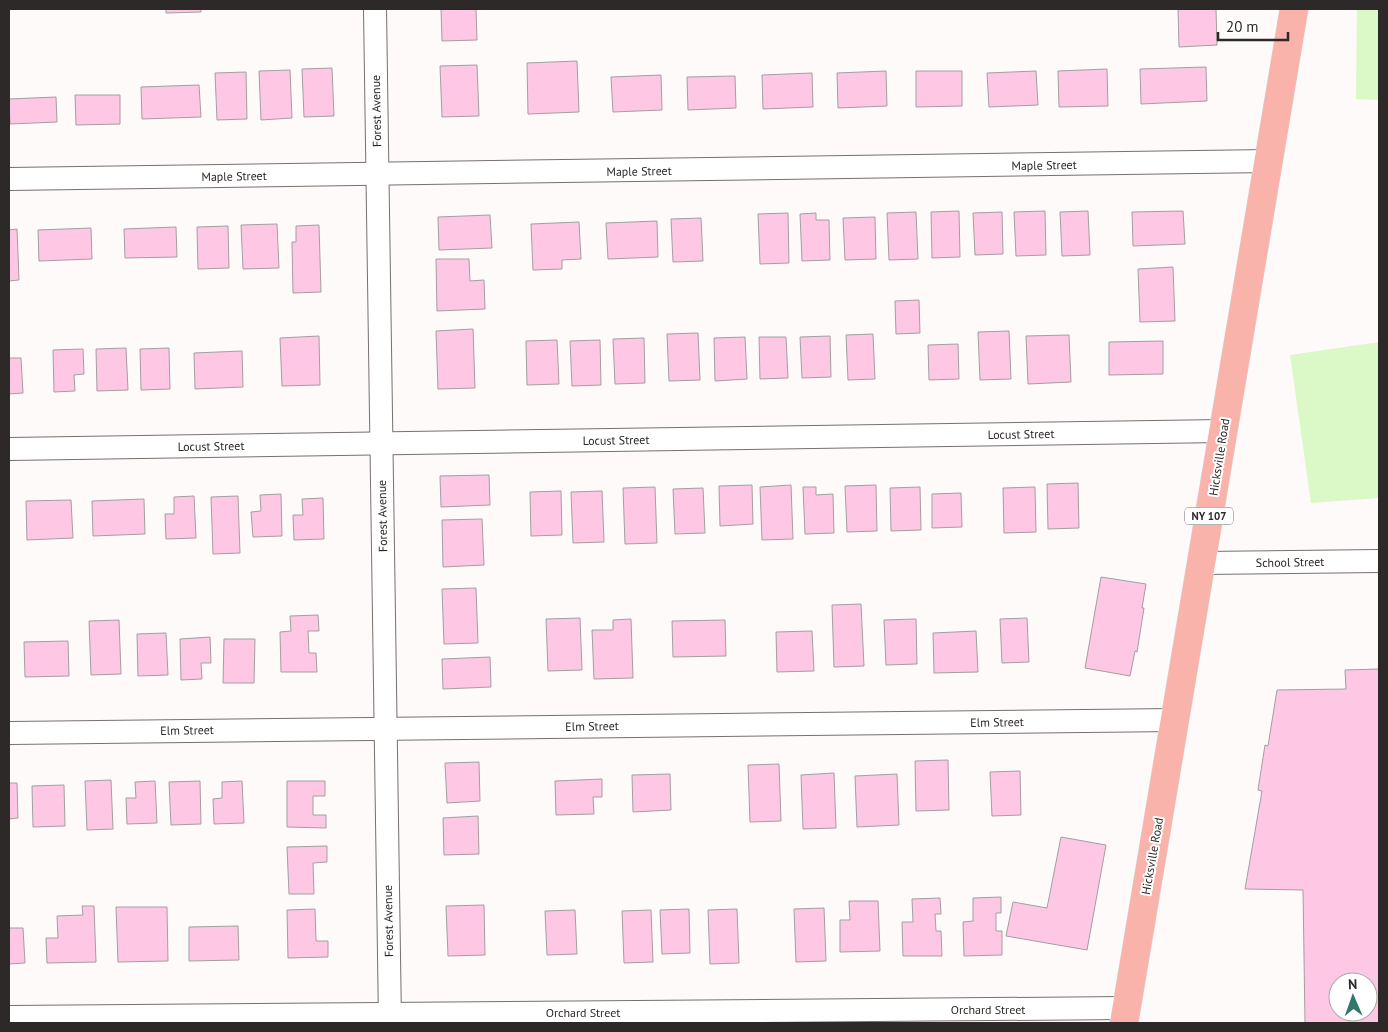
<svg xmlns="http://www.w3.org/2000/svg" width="1388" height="1032" font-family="'PT Sans',sans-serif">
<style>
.green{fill:#dbf8c7}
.building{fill:#fec8e4;stroke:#a49ea1;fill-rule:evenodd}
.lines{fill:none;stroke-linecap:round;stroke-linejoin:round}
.minor-casing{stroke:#76706e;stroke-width:24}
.primary-casing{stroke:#d9d8d8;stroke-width:29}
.minor{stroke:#fff;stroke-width:22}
.primary{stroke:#fab3ab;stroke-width:28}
.labels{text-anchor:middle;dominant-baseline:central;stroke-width:4;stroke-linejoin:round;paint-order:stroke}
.shield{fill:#fff;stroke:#6b6968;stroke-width:1}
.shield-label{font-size:11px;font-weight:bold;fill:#2c2928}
.street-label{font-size:12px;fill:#2c2928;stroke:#fff}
</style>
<rect width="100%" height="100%" fill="#fefaf9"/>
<g class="green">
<polygon points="1357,9 1379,9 1379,100 1356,99"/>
<polygon points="1379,342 1379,498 1311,503 1290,355"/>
</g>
<g class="building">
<polygon points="166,9 201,9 201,12 166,13"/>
<polygon points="441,9 476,9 477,40 442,41"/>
<polygon points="1178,9 1216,9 1217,45 1179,47"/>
<polygon points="577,61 579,112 528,114 527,63"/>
<polygon points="477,65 479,116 442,117 440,66"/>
<polygon points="1206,67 1207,101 1141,104 1140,69"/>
<polygon points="332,68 334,116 304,117 302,69"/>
<polygon points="1107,69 1108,106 1059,107 1058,71"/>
<polygon points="290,70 292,118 261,120 259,71"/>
<polygon points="886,71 887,106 838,108 837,73"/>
<polygon points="916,71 962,71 962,106 916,107"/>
<polygon points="1036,71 1038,105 989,107 987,73"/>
<polygon points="246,72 247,119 217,120 215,73"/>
<polygon points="812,73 813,107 763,109 762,75"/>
<polygon points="661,75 662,110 613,112 611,77"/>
<polygon points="735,76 736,108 688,110 687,77"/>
<polygon points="199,85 201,117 142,119 141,87"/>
<polygon points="75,95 120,95 120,124 76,125"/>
<polygon points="56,97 57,122 10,124 9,99"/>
<polygon points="959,211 960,257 932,258 931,212"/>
<polygon points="1045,211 1046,255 1016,256 1014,212"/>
<polygon points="1088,211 1090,255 1062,256 1060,212"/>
<polygon points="1183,211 1185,244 1133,246 1132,212"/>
<polygon points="916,212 918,259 889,260 887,213"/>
<polygon points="1002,212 1003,254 975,255 973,213"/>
<polygon points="788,213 789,263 760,264 758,214"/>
<polygon points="816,213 816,220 829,220 830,260 802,261 800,214"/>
<polygon points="490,215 492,248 439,250 438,217"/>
<polygon points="875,217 876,259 845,260 843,218"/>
<polygon points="701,218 703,261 673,262 671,219"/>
<polygon points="657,221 658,257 608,259 606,223"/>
<polygon points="579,222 581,259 562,260 562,269 533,270 531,224"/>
<polygon points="277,224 279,268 243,269 241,225"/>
<polygon points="319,225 321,292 293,293 292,242 296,242 296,226"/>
<polygon points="228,226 229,268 198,269 197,227"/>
<polygon points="176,227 177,257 125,258 124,229"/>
<polygon points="91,228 92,259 39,261 38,230"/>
<polygon points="17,229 19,280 9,281 9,230"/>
<polygon points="436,259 469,259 470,281 484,280 485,309 437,311"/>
<polygon points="1173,267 1175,321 1140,322 1138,269"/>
<polygon points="919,300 920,333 896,334 895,301"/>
<polygon points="473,329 475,388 438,389 436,331"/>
<polygon points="1009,331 1011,379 980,380 978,332"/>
<polygon points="698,333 700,380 669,381 667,334"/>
<polygon points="873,334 875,379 848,380 846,335"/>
<polygon points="1069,335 1071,382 1028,384 1026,336"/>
<polygon points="319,336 320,385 282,386 280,338"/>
<polygon points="830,336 831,377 802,378 800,337"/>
<polygon points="745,337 747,379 715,381 714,338"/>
<polygon points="759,337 786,337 788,378 760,379"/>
<polygon points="644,338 645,383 615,384 613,339"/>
<polygon points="557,340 559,384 527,385 526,341"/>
<polygon points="600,340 601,385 572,386 570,341"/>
<polygon points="1163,341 1163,374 1109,375 1109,342"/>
<polygon points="958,344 959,379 929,380 928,345"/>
<polygon points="126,348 128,390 97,391 96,349"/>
<polygon points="169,348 170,389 141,390 140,349"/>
<polygon points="83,349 84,374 74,375 75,391 54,392 53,350"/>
<polygon points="242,351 243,387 195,389 194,353"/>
<polygon points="9,358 21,358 23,393 9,394"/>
<polygon points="489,475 490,505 441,507 440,476"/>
<polygon points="1078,483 1079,528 1048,529 1047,484"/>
<polygon points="752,485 753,524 720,526 719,486"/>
<polygon points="791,485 793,539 762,540 760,487"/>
<polygon points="876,485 877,531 847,532 845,486"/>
<polygon points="655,487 657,543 625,544 623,488"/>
<polygon points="803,487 816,487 816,495 833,494 834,533 805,534"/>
<polygon points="920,487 921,530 891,531 890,488"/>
<polygon points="1035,487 1036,532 1004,533 1003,488"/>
<polygon points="703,488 705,533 675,534 673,489"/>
<polygon points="561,491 562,535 531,536 530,492"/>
<polygon points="602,491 604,542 573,543 571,492"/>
<polygon points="961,493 962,527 932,528 932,494"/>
<polygon points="281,494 282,536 253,537 251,512 261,511 260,495"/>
<polygon points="194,496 196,538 166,539 165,514 174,514 174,497"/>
<polygon points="238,496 240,553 213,554 211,497"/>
<polygon points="323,498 324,539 294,540 293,515 303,515 302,499"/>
<polygon points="144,499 145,534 93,536 92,501"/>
<polygon points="71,500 73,538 27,540 26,501"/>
<polygon points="482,519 484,565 443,567 442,520"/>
<polygon points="1101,577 1146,584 1142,608 1144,608 1137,652 1135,651 1130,676 1085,668"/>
<polygon points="476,588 478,643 444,644 442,589"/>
<polygon points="861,604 864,666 834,667 832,605"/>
<polygon points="318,615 319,631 308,631 309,653 316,653 317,672 281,672 280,632 291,631 290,616"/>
<polygon points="580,618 582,670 548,671 546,619"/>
<polygon points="1027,618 1029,662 1002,663 1000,619"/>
<polygon points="631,619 633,678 594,679 592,630 613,630 613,620"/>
<polygon points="916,619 917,664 886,665 884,620"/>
<polygon points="119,620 121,674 91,675 89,621"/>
<polygon points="725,620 726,656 673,657 672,621"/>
<polygon points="812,631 814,671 777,672 776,632"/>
<polygon points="976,631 978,672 934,673 933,633"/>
<polygon points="166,633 168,675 138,676 137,634"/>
<polygon points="210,637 211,663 201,663 202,679 181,680 180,639"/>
<polygon points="224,639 255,639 254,683 223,683"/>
<polygon points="68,641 69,676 25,677 24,642"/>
<polygon points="490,657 491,687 443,689 442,659"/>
<path d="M1379 669V1023H1305L1303 890 1245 889 1262 791 1258 790 1265 745 1268 746 1277 690 1346 689 1345 670ZM1338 982H1368V1012H1338Z"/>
<polygon points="948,760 949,810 916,811 915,761"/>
<polygon points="479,762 480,801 447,803 445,763"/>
<polygon points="779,764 781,821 750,822 748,765"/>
<polygon points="1020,771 1021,815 992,816 990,772"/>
<polygon points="834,773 836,828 803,829 801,775"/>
<polygon points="670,774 671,810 633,812 632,775"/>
<polygon points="897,774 899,825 857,827 855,776"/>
<polygon points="602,779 602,797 593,797 594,814 556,815 555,781"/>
<polygon points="111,780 113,829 87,830 85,781"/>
<polygon points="155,781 157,823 127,824 126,798 136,798 135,782"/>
<polygon points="200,781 201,824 171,825 169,782"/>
<polygon points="242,781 244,823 214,824 213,799 222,798 222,782"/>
<polygon points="287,781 325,781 325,796 313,796 313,815 326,815 326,828 287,827"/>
<polygon points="9,783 17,783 18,818 9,819"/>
<polygon points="64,785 65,826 33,827 32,786"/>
<polygon points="478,816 479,854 444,855 443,818"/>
<polygon points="1061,837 1106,845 1087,950 1006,936 1013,902 1047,908"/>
<polygon points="327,846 327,862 313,863 314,894 289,894 287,847"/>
<polygon points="1001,897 1001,913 996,913 996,931 1002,931 1002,955 964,956 963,922 973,921 973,898"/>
<polygon points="940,898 941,914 935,914 936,931 941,931 942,956 903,956 902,922 913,922 912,899"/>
<polygon points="849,901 878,901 880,951 840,952 840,920 850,920"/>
<polygon points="484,905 485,955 448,956 446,906"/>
<polygon points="82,906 94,906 96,962 47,963 46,938 58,938 57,916 83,915"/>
<polygon points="116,907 167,907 168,961 118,962"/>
<polygon points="824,908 826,961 796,962 794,909"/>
<polygon points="315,909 316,941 328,941 328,957 288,958 287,910"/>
<polygon points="689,909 690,953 662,954 660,910"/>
<polygon points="737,909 739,963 710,964 708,910"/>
<polygon points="575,910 577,954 547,955 545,911"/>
<polygon points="651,910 653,962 624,963 622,911"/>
<polygon points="238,926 239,960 189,961 189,927"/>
<polygon points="9,928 23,928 25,963 9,964"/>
</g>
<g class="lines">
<defs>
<g id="minor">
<polyline points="375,9 390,1023"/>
<polyline points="9,179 1269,161"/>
<polyline points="9,449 1223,431"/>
<polyline points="1201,563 1379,561"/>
<polyline points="9,733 1175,720"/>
<polyline points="9,1017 1126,1008"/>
</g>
<polyline id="primary" points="1124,1023 1294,9"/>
</defs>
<use href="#minor" class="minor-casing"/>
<use href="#primary" class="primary-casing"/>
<use href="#minor" class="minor"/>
<use href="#primary" class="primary"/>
</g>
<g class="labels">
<rect class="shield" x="1185" y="507.5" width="48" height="17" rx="4"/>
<g class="shield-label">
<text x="1209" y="516">NY 107</text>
</g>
<g class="street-label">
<text transform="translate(376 111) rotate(-91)">Forest Avenue</text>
<text transform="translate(1044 165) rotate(-1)">Maple Street</text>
<text transform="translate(639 171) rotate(-1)">Maple Street</text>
<text transform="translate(234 176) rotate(-1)">Maple Street</text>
<text transform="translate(1021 434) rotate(-1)">Locust Street</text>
<text transform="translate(616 440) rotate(-1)">Locust Street</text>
<text transform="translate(211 446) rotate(-1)">Locust Street</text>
<text transform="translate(1219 457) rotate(-81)">Hicksville Road</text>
<text transform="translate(382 516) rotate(-91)">Forest Avenue</text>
<text transform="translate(1290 562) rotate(-1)">School Street</text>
<text transform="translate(997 722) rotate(-1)">Elm Street</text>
<text transform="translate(592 726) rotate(-1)">Elm Street</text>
<text transform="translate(187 730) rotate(-1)">Elm Street</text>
<text transform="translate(1152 856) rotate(-80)">Hicksville Road</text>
<text transform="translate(388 921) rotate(-91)">Forest Avenue</text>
<text x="988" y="1009">Orchard Street</text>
<text x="583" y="1012">Orchard Street</text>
</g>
</g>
<rect width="1388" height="1032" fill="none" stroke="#2c2928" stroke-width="20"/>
<g transform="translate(1353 997) rotate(358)"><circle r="24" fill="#ffffff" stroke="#aba9a9"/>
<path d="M0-4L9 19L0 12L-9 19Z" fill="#32776b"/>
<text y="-8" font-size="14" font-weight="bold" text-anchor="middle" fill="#2c2928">N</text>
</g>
<path d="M1218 32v8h70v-8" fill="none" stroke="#2c2928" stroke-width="2.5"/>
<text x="1226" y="32" font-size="15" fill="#2c2928" stroke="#ffffff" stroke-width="4" paint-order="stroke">20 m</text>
</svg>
